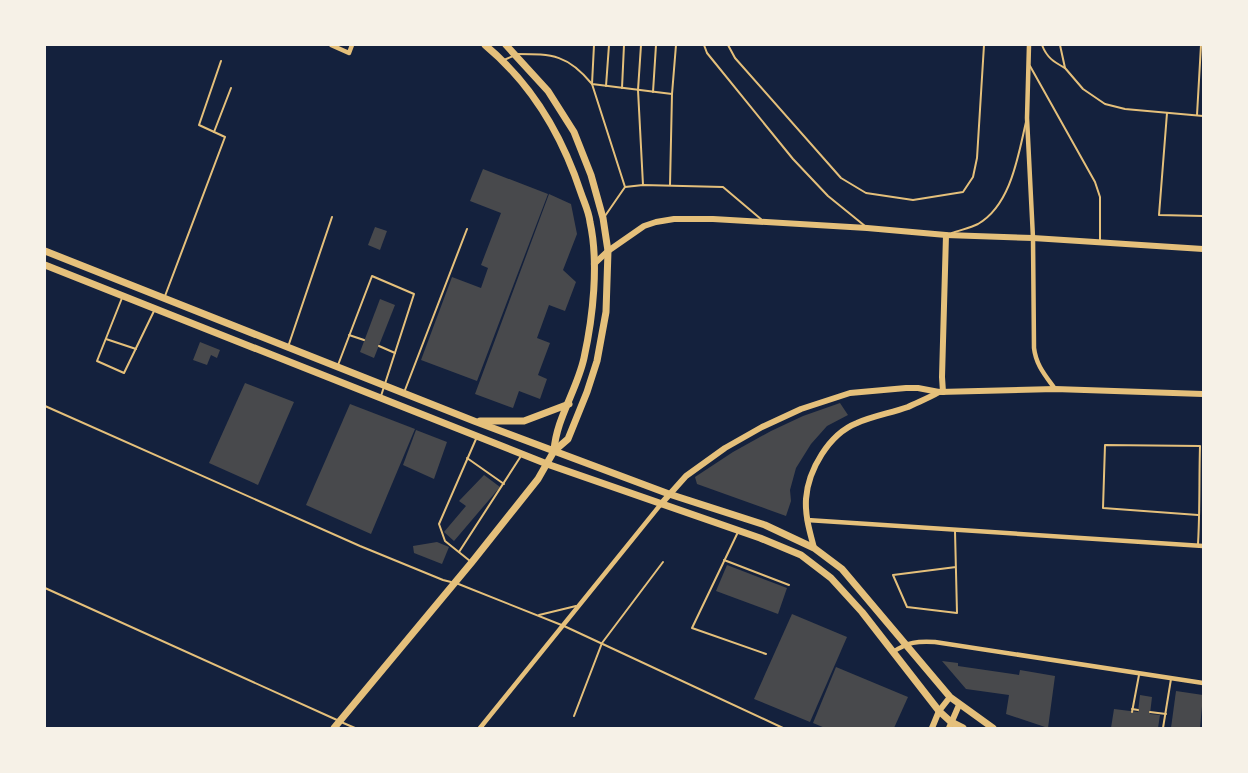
<svg xmlns="http://www.w3.org/2000/svg" width="1248" height="773" font-family="Jost,sans-serif">
<style>
.building{fill:#48494c}
.lines{fill:none;stroke-linecap:round;stroke-linejoin:round}
.service{stroke:#e5c07b;stroke-width:2}
.minor{stroke:#e5c07b;stroke-width:4.5}
.secondary{stroke:#e5c07b;stroke-width:6}
.primary{stroke:#e5c07b;stroke-width:7}
</style>
<rect width="100%" height="100%" fill="#14213d"/>
<g class="building">
<polygon points="483,169 548,194 477,381 421,360 452,277 481,288 488,268 481,265 501,213 470,201"/>
<polygon points="549,194 571,204 577,234 563,270 576,282 565,311 549,305 537,338 550,343 538,375 547,379 540,399 519,391 513,408 475,394"/>
<polygon points="375,227 387,231 380,250 368,245"/>
<polygon points="380,299 395,305 374,358 360,352"/>
<polygon points="200,342 220,350 217,358 211,355 207,365 193,360"/>
<polygon points="245,383 294,402 258,485 209,463"/>
<polygon points="840,403 848,415 827,426 811,444 796,468 790,490 791,501 786,516 697,484 695,477 733,452 771,431 803,416"/>
<polygon points="350,404 415,429 371,534 306,505"/>
<polygon points="416,430 447,442 434,479 403,465"/>
<polygon points="484,475 500,487 454,541 444,532 466,506 459,501"/>
<polygon points="437,542 449,547 442,564 414,553 413,546"/>
<polygon points="727,565 787,588 778,614 716,591"/>
<polygon points="792,614 847,637 810,722 754,699"/>
<polygon points="942,661 958,663 958,666 1019,675 1020,670 1055,676 1048,728 1006,714 1009,695 966,689"/>
<polygon points="836,667 908,697 894,728 825,728 813,723"/>
<polygon points="1176,691 1203,695 1200,728 1171,728"/>
<polygon points="1140,695 1152,697 1150,714 1160,715 1158,728 1111,728 1114,709 1138,712"/>
</g>
<g class="lines">
<g class="service">
<polyline points="594,45 592,84 625,187 605,216"/>
<polyline points="641,45 638,90 643,185"/>
<polyline points="704,45 707,53 793,159 828,196 865,226"/>
<polyline points="728,45 735,58 841,178 866,193 913,200 963,192 973,177 977,158 984,45"/>
<path d="M1042 45C1047 58 1054 62 1065 68"/>
<polyline points="1060,45 1065,68 1083,89 1105,104 1125,109 1203,116"/>
<path d="M517 54C553 54 568 55 592 84L672 94"/>
<polyline points="504,60 513,56"/>
<polyline points="1030,66 1095,182 1100,197 1100,241"/>
<polyline points="606,86 609,45"/>
<polyline points="622,88 624,45"/>
<polyline points="653,92 656,45"/>
<polyline points="1167,113 1159,215 1203,216"/>
<polyline points="1197,115 1201,45"/>
<polyline points="214,132 231,88"/>
<polyline points="670,185 672,94 676,45"/>
<polyline points="625,187 643,185 723,187 762,220"/>
<path d="M952 233C960 230 970 228 978 224 1011 205 1018 156 1026 122"/>
<polyline points="165,296 225,137 199,125 221,61"/>
<polyline points="122,298 97,361 124,373 154,311"/>
<polyline points="349,335 364,340"/>
<polyline points="106,339 136,349"/>
<polyline points="289,344 332,217"/>
<polyline points="379,346 395,353"/>
<polyline points="338,365 372,276 414,294 381,396"/>
<polyline points="405,390 467,229"/>
<polyline points="45,406 360,546 443,580 451,582"/>
<polyline points="467,458 504,484"/>
<polyline points="955,531 957,613 907,607 893,575 956,567"/>
<polyline points="738,532 692,628 766,654"/>
<path d="M1198 544C1200 511 1199 479 1200 446L1105 445 1103 508 1198 515"/>
<polyline points="459,552 521,456"/>
<polyline points="724,560 789,585"/>
<polyline points="470,561 445,541 439,524 476,439"/>
<polyline points="456,583 564,626 783,728"/>
<polyline points="45,588 337,720"/>
<polyline points="539,615 576,606"/>
<polyline points="1132,709 1138,710"/>
<polyline points="1132,712 1139,675"/>
<polyline points="1150,712 1166,714"/>
<polyline points="574,716 602,643 663,562"/>
<polyline points="341,722 355,728"/>
<polyline points="1163,728 1171,679"/>
</g>
<g class="minor">
<polyline points="331,45 349,53 352,45"/>
<path d="M1029 45 1027 118 1033 238 1034 348C1036 365 1045 375 1055 389"/>
<polyline points="807,520 1203,546"/>
<path d="M893 652C908 642 917 641 935 642L1203 683"/>
<polyline points="480,728 661,504"/>
</g>
<g class="secondary">
<polyline points="594,264 608,251 644,226 656,222 674,219 713,219 867,228 946,235 1033,238 1203,249"/>
<polyline points="943,392 942,377 946,235"/>
<polyline points="661,504 686,476 725,448 762,427 801,409 850,393 906,388 918,388 939,392 1055,389 1203,394"/>
<path d="M814 548C810 532 805 517 806 499 808 470 829 434 857 423 873 416 891 413 908 407 918 402 929 398 939 392"/>
<polyline points="932,728 939,711 950,697"/>
<polyline points="949,728 959,705"/>
</g>
<g class="primary">
<path d="M485 45C532 84 562 135 581 193 584 202 589 212 590 222 599 263 593 317 584 358 577 390 556 419 554 451"/>
<polyline points="45,251 474,421 669,494 765,525 814,548 842,569 950,697 993,728"/>
<polyline points="45,265 547,464 760,538 801,555 831,578 862,612 939,711 951,722 963,728"/>
<polyline points="480,421 524,421 569,404"/>
<polyline points="334,728 472,562 538,479 554,451 568,439 587,392 597,361 606,312 608,251 603,218 591,175 574,132 548,91 506,45"/>
</g>
</g>
<rect width="1248" height="773" fill="none" stroke="#f6f1e7" stroke-width="92"/>
</svg>
